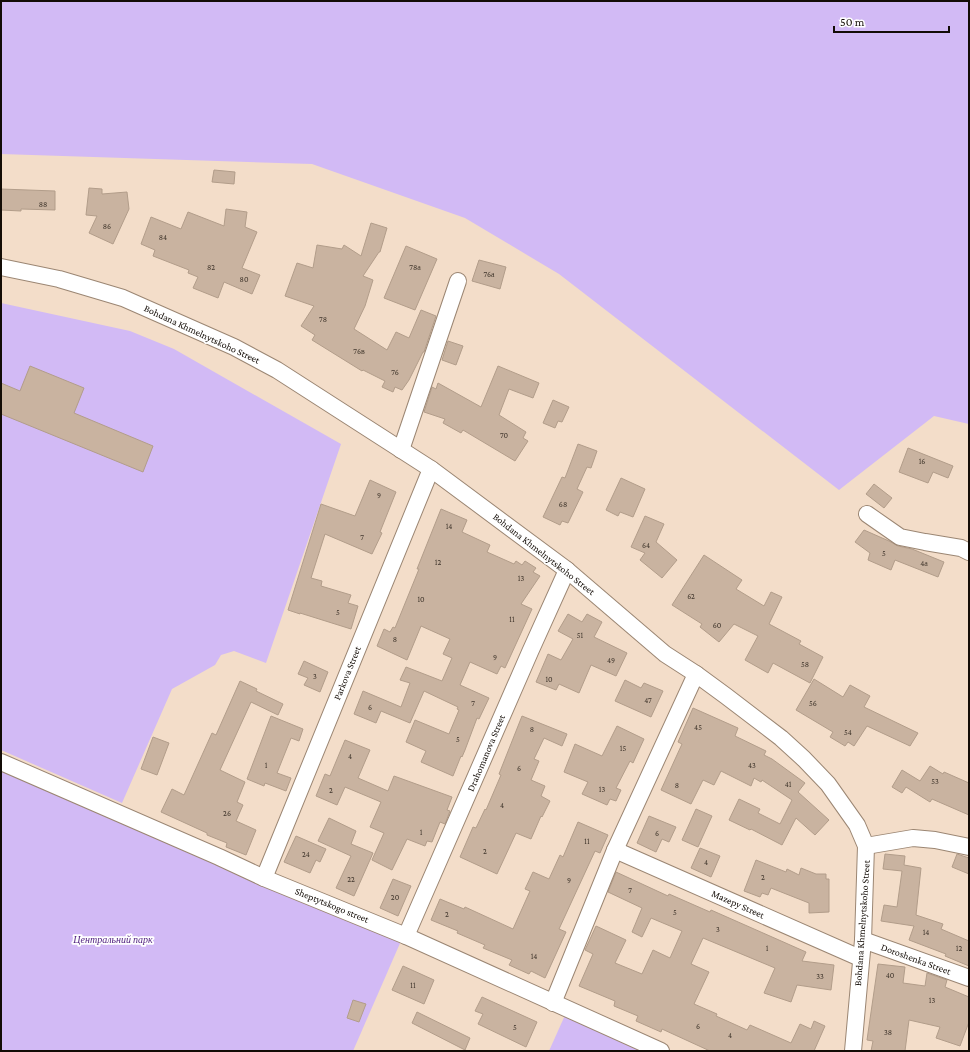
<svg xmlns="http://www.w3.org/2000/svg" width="970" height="1052" font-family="'Crimson Pro',serif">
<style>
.green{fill:#d2baf5}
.building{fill:#c9b3a0;stroke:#b29d8a}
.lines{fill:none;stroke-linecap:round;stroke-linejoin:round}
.minor-casing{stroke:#9b8673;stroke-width:18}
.minor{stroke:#fff;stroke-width:16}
.labels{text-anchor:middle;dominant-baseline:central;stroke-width:3.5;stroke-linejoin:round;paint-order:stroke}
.number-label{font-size:8px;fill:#40362c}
.street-label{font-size:10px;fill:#130c06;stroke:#fff}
.park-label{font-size:10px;font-style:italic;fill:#522380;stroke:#fff}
</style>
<rect width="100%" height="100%" fill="#f3ddc9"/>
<g class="green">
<polygon points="1,1 969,1 969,424 934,416 839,490 559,274 465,218 312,164 1,154"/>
<polygon points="1,303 130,331 174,349 341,444 266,663 234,651 221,655 215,665 172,689 122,803 1,750"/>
<polygon points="1,768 401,941 353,1051 1,1051"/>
<polygon points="566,1013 647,1051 549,1051"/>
</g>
<g class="building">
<polygon points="214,170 235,172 234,184 212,182"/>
<polygon points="89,188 102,189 102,194 127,192 129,209 113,244 89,233 97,216 86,215"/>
<polygon points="1,189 55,191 55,210 21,209 21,211 1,210"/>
<polygon points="226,209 247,212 245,227 257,232 242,268 260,275 252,294 224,282 218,298 193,288 198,277 188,273 189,270 153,256 155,250 141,244 151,217 181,229 188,212 224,226"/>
<polygon points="371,223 387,228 380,252 379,252 363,276 373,280 365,306 354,329 387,350 396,332 409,338 421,310 436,316 424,352 423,352 409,380 402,390 395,387 393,392 382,387 385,381 363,370 362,371 312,340 315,335 301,326 314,306 285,296 297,263 313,268 317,245 342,249 344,245 361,256"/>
<polygon points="406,246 437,259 415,310 384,298"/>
<polygon points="479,260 506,267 500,289 472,281"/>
<polygon points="448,341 463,346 456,365 442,360"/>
<polygon points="30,366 84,388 74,413 153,446 143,472 1,414 1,383 20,391"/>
<polygon points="498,366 539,383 533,398 509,389 499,415 526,432 523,438 528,441 515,461 463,430 461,433 443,423 445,419 424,412 432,387 436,389 438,383 481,407"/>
<polygon points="553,400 569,407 562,422 558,421 555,428 543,423"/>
<polygon points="578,444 597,451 591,468 587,467 577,489 583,492 568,523 562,521 560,525 543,517 562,477 565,478"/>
<polygon points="908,448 953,466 948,478 933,472 928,483 899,472"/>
<polygon points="621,478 645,489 633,517 620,512 618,516 606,510"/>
<polygon points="370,480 396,492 380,532 382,533 372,554 325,534 311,578 322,581 321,586 351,595 348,603 358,606 351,629 300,613 300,614 288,610 321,504 355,516"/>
<polygon points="874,484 892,498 884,508 866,494"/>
<polygon points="441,509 467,520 462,532 490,545 487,552 514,564 516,561 522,565 525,561 536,568 533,572 540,576 521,604 532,609 505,668 501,666 497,674 470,662 460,685 489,698 479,719 477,718 465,750 462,757 461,756 453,776 421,762 426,751 406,742 415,720 449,734 459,710 457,709 458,707 424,691 410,723 381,711 376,723 354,714 363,691 401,707 410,683 400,680 406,667 442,681 452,658 443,654 450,639 421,626 407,660 377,646 384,629 390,632 393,627 395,628 419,569 417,569"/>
<polygon points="645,516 664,524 656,542 677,560 662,578 640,560 645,553 631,547"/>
<polygon points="864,530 889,541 898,546 912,549 944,562 938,577 895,560 891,570 868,560 870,553 855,542"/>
<polygon points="704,555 742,580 736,589 764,606 771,592 782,597 769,624 801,641 799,644 823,657 810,683 773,663 768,673 745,660 758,636 734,624 719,642 700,627 702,624 672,605"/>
<polygon points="568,614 582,622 587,614 602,622 594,637 627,653 616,676 591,665 579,693 559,684 556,690 536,682 548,654 561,660 573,639 558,631"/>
<polygon points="304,661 328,672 320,692 304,685 308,678 298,674"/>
<polygon points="814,679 843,697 850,685 870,696 864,707 918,733 910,746 867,726 854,746 848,742 845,746 830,737 833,732 796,710"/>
<polygon points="625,680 641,688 644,683 663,691 651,717 615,701"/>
<polygon points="240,681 257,689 256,691 283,704 278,715 251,702 220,770 245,782 237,802 243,805 236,821 256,830 246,855 226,847 227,843 207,835 207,833 161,812 172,789 184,795 212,733 216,735"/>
<polygon points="693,708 738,728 735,736 766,751 764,755 772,759 805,783 798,792 829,820 815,835 796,818 782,845 751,829 750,830 729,820 739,799 760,809 758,813 780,824 792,800 762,780 761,782 754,778 751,786 721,771 714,785 703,780 691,804 661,790 682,744 678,742"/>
<polygon points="271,716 303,729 299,741 291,738 277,773 291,778 286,791 265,783 264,786 247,779"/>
<polygon points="522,716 567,734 562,746 544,738 534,759 539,761 531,780 545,786 541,796 550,801 542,817 541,816 531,839 516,833 497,874 460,857 473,827 476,828 485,809 486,810 501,775 499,774"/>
<polygon points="617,726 644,739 633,763 630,761 616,788 621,790 616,801 610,799 607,805 582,794 588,782 564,772 575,744 602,756"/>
<polygon points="153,737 169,743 157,775 141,769"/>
<polygon points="345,740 370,750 358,778 388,791 394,776 452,797 447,810 450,811 445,824 440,822 432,842 427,841 425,846 407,839 392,870 372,860 384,833 370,827 381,802 345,787 337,805 316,796 325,774 330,776"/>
<polygon points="930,766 943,774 944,772 969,783 969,815 932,799 930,802 906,787 902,793 892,787 902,770 920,781"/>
<polygon points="696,809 712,816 698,847 682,840"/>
<polygon points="649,816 676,827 669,842 662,839 656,852 637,843"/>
<polygon points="329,818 356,831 351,844 373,853 354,896 336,888 351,856 318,841"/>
<polygon points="578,822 608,835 600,853 595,851 559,929 566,932 545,978 531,971 529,974 509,965 512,960 483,948 485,945 457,933 458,931 431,920 440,899 464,909 465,907 513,929 530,891 525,889 533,872 549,879 560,855 563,857"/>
<polygon points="296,836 326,849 320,862 316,860 310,873 284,862"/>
<polygon points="700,848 720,856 711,877 691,868"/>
<polygon points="885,854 905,856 904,865 921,868 916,915 943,924 941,929 969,941 969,966 945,956 946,954 909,940 914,926 881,921 884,905 897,907 902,871 883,869"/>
<polygon points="957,854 969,858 969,874 952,867"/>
<polygon points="756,860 786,872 787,869 799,875 801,868 816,874 826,874 826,879 829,879 829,912 809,913 809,903 771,888 768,895 762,893 760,897 744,891"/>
<polygon points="616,872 668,896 669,894 710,912 711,910 806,952 802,961 834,965 831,990 797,985 791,1002 764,993 775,968 703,938 691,964 709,972 694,1004 717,1014 716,1016 747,1030 750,1025 791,1043 800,1024 811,1029 814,1021 825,1026 814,1051 710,1051 662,1029 661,1032 636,1021 638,1016 614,1006 615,1001 579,986 593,954 585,950 596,926 626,940 615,963 642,974 653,950 670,958 682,931 651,918 642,937 632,932 642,908 608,892"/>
<polygon points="393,879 411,886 398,916 380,908"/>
<polygon points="878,964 905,967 903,983 925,986 927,973 947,980 945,987 969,997 969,1022 960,1046 936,1038 940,1027 909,1020 905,1051 871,1051 873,1041 867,1040"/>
<polygon points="403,966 434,980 424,1004 392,990"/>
<polygon points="482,997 537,1022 526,1047 478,1024 483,1014 475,1011"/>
<polygon points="353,1000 366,1004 359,1022 347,1018"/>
<polygon points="417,1012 470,1038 465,1050 412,1023"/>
</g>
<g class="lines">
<defs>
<g id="minor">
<polyline points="1,267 59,279 123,298 234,347 277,370 431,469 567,570 665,654 696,674 726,696 781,738 804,759 828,784 857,825 866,846 863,940 853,1051"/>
<polyline points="401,450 458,281"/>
<polyline points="867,514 900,537 925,542 961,548 969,552"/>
<polyline points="1,762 219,857 264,878 406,936 661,1051"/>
<polyline points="866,846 913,838 935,840 969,847"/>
<polyline points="615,850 860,958"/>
<polyline points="264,878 431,469"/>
<polyline points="406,936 530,652 567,570"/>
<polyline points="863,940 969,978"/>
<polyline points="553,1003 615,850 696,674"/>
</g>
</defs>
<use href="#minor" class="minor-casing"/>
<use href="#minor" class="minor"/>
</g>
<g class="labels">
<g class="number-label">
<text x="43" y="204">88</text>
<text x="107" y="226">86</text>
<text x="163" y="237">84</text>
<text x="211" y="267">82</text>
<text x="415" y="267">78а</text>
<text x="489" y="274">76а</text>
<text x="244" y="279">80</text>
<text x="323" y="319">78</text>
<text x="359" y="351">76в</text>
<text x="395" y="372">76</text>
<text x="504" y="435">70</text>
<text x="922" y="461">16</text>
<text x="379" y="495">9</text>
<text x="563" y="504">68</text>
<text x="449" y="526">14</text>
<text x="362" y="537">7</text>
<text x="646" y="545">64</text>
<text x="884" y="553">5</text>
<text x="438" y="562">12</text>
<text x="924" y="563">4а</text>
<text x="521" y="578">13</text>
<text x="691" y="596">62</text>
<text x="421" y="599">10</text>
<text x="338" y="612">5</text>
<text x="512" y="619">11</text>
<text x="717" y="625">60</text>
<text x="580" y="635">51</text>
<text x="395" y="639">8</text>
<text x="495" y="657">9</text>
<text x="611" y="660">49</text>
<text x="805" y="664">58</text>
<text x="315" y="676">3</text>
<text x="549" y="679">10</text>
<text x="648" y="700">47</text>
<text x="473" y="703">7</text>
<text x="813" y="703">56</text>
<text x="370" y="707">6</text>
<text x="698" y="727">45</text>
<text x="532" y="729">8</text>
<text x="848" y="732">54</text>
<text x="458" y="739">5</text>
<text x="623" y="748">15</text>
<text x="350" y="756">4</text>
<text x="266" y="765">1</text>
<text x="752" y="765">43</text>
<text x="519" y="768">6</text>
<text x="935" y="781">53</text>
<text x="788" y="784">41</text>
<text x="677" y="785">8</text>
<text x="602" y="789">13</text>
<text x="331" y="790">2</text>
<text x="502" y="805">4</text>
<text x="227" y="813">26</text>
<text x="421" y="832">1</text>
<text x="657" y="833">6</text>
<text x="587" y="841">11</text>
<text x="485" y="851">2</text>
<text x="306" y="854">24</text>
<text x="706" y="862">4</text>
<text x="763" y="877">2</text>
<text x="351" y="879">22</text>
<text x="569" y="880">9</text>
<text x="630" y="890">7</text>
<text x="395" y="897">20</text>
<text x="675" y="912">5</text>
<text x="447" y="914">2</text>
<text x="718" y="929">3</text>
<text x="926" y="932">14</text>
<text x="767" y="948">1</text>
<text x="959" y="948">12</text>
<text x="534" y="956">14</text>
<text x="890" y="975">40</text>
<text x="820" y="976">33</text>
<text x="413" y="985">11</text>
<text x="932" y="1000">13</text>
<text x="698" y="1026">6</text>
<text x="515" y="1027">5</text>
<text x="888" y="1032">38</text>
<text x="730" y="1035">4</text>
</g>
<g class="street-label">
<text transform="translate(202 334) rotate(25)">Bohdana Khmelnytskoho Street</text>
<text transform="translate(544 554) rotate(38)">Bohdana Khmelnytskoho Street</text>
<text transform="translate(347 673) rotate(-68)">Parkova Street</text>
<text transform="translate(486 753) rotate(-67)">Drahomanova Street</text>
<text transform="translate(738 904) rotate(24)">Mazepy Street</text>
<text transform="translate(332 905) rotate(22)">Sheptytskogo street</text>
<text transform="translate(862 923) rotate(-86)">Bohdana Khmelnytskoho Street</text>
<text transform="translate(916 959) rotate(20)">Doroshenka Street</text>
</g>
<g class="park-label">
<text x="113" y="939">Центральний парк</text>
</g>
</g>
<rect width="970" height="1052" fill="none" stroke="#130c06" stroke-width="4"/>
<path d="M834 26v6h115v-6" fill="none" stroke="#130c06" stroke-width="2"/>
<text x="840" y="26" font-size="12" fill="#130c06" stroke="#ffffff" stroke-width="3" paint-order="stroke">50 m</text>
</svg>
